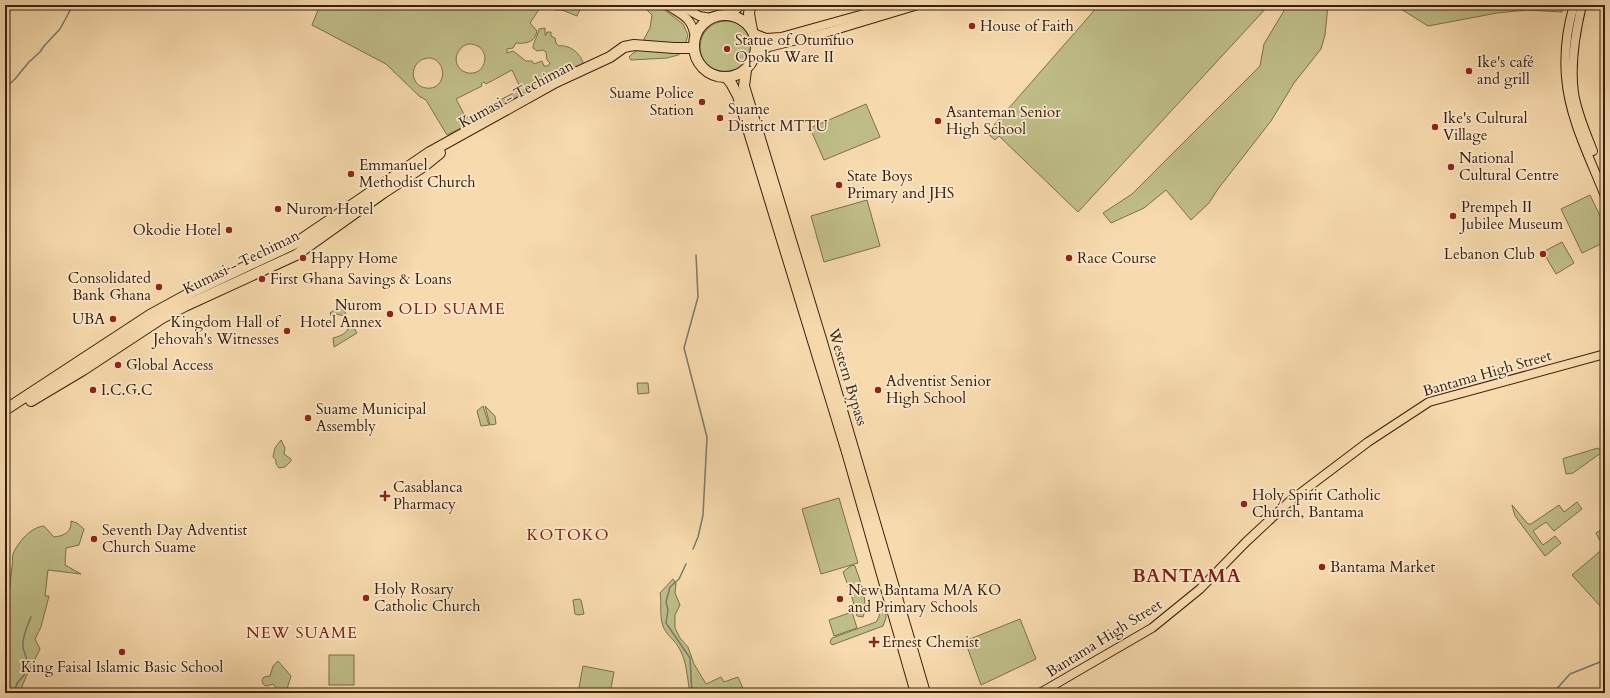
<svg xmlns="http://www.w3.org/2000/svg" width="1610" height="698" font-family="Cardo,serif">
<style>
.green{fill:#c0be88;stroke:#7c6f4c;fill-rule:evenodd}
.lines{fill:none;stroke-linecap:round;stroke-linejoin:round}
.stream{stroke:#757c6e;stroke-width:1.5}
.major-casing{stroke:#392011;stroke-width:10}
.highway-casing{stroke:#392011;stroke-width:12}
.major{stroke:#f7daad;stroke-width:8}
.highway{stroke:#f7daad;stroke-width:10}
.poi-dot{fill:#8f2418;stroke:#fae7ca;stroke-width:1.5}
.labels{text-anchor:middle;dominant-baseline:central;stroke-width:3.5;stroke-linejoin:round;paint-order:stroke}
.poi-label{font-size:15px;fill:#392011;stroke:#fae7ca;text-anchor:start}
.street-label{font-size:15px;fill:#392011;stroke:#fae7ca}
.neighbourhood-label{font-size:16px;letter-spacing:1px;fill:#7a1f14;stroke:#fae7ca}
.district-label{font-size:19px;font-weight:bold;letter-spacing:1px;fill:#7a1f14;stroke:#fae7ca}
</style>
<rect width="100%" height="100%" fill="#f7daad"/>
<filter id="stains"><feTurbulence type="fractalNoise" baseFrequency=".005" numOctaves="4"/><feColorMatrix values="0 0 0 0 .2 0 0 0 0 .09 0 0 0 0 .02 0 0 0 .5 -.17"/></filter>
<radialGradient id="worn" r=".72"><stop offset=".6" stop-color="#630" stop-opacity="0"/><stop offset="1" stop-color="#630" stop-opacity=".3"/></radialGradient>
<g class="green">
<path d="M320 5H542L530 23 537 31C535 42 527 44 516 43L513 48 507 49V53L513 51 526 61H532L534 64 542 61 544 66H548L550 63 547 60 546 52 543 50 537 51 533 48C533 42 538 36 539 29L545 28V35H546L547 32H551V36L555 38 556 43 559 46C571 44 583 56 584 67L447 135 426 100 419 96 386 64 312 25ZM468 44C492 43 489 76 468 73 464 72 460 70 458 66 453 57 459 47 468 44ZM431 58C449 63 445 91 426 88 407 85 410 57 431 58ZM512 70 521 89 466 118 456 99 482 86 481 84 484 82 486 84Z"/>
<polygon points="557,5 582,5 577,16 562,10 555,10"/>
<polygon points="642,5 658,5 683,24 688,35 683,52 678,55 667,58 631,60 629,57 633,53 644,47 644,39 650,28 652,15"/>
<polygon points="1099,5 1269,5 1078,212 999,136 995,140 987,133"/>
<polygon points="1289,5 1328,5 1325,35 1321,49 1294,83 1271,121 1218,189 1209,203 1191,220 1166,190 1144,208 1111,223 1103,213 1132,194 1260,66 1264,44 1285,9"/>
<polygon points="1380,5 1565,5 1562,12 1527,10 1497,13 1428,26 1401,9"/>
<circle cx="726" cy="47" r="26"/>
<polygon points="866,104 880,137 824,160 810,128"/>
<polygon points="1590,195 1605,226 1605,242 1582,253 1561,209"/>
<polygon points="867,200 880,246 824,262 811,216"/>
<polygon points="1562,242 1574,263 1556,274 1543,252"/>
<polygon points="341,306 346,314 345,316 336,314 331,316 330,313"/>
<path d="M349 322 351 323 357 333 334 347 333 338C342 336 350 332 349 322Z"/>
<polygon points="637,383 648,383 649,393 638,394"/>
<polygon points="483,406 489,425 481,426 477,411"/>
<polygon points="485,406 495,416 496,424 490,425"/>
<polygon points="281,440 285,448 284,454 291,459 291,461 285,467 279,468 276,464 276,460 273,457 275,448"/>
<polygon points="1598,448 1602,452 1601,453 1573,473 1566,474 1563,459 1565,458"/>
<polygon points="839,498 858,563 821,574 802,509"/>
<polygon points="1577,502 1582,509 1554,531 1546,522 1533,531 1543,545 1555,536 1561,543 1545,556 1515,516 1512,505 1528,524 1531,524 1559,505 1564,512"/>
<path d="M71 521 77 523 84 529 79 545 66 548 65 565 81 574 48 570 45 596H49L41 627 35 639 40 649C33 664 24 678 20 693H5V662H8C10 630 7 598 12 567 13 563 12 558 13 554 18 542 31 527 44 526L54 537C64 536 72 532 71 521Z"/>
<polygon points="1605,527 1605,600 1600,606 1572,575 1604,548 1596,533"/>
<path d="M852 565 855 566C860 581 869 601 863 617L857 616 851 594 843 572Z"/>
<path d="M673 579 676 583 675 593 680 605 675 615V628L680 638 688 647 694 664 706 684 721 677 724 682 738 677 744 691 737 693H690C687 678 687 661 679 648 675 640 666 635 663 626 659 615 662 604 660 593Z"/>
<polygon points="579,599 581,600 584,614 578,615 575,614 573,600"/>
<polygon points="883,606 886,607 886,618 883,626 832,645 830,642 832,638 876,622 879,617 880,609"/>
<polygon points="852,612 857,628 834,636 829,620"/>
<polygon points="1020,619 1036,659 981,685 965,641"/>
<rect x="329" y="655" width="25" height="30"/>
<path d="M278 661 291 676 286 692 283 693 279 691 273 684 267 686 264 685C262 682 261 680 264 677L270 676 273 666Z"/>
<polygon points="583,666 614,672 610,693 578,693"/>
</g>
<g class="lines">
<g class="stream">
<polyline points="5,88 15,79 28,63 40,52 44,46 60,29 73,5"/>
<polyline points="693,549 698,537 703,515 707,437 684,348 698,297 696,255"/>
<polyline points="686,564 679,579 670,587 666,602 668,610 666,623 690,658 692,693"/>
<path d="M15 693C14 679 28 677 28 666 28 660 24 653 23 647 22 638 27 626 31 617"/>
<polyline points="1553,693 1570,674 1605,660"/>
</g>
<defs>
<g id="major">
<path d="M667 5C683 16 692 17 695 38"/>
<polyline points="680,5 699,16 712,18"/>
<path d="M1574 5C1567 28 1564 53 1566 77 1569 118 1590 158 1605 196"/>
<path d="M1582 5C1575 34 1570 64 1574 93 1577 113 1586 133 1593 151"/>
<polyline points="753,33 766,38 781,37 896,5"/>
<polyline points="754,58 759,52 769,47 825,33 918,5"/>
<polyline points="1040,693 1152,628 1200,589 1246,542 1290,501 1368,442 1429,402 1605,354"/>
</g>
<g id="highway">
<polyline points="750,5 749,14 752,30"/>
<polyline points="728,15 740,5"/>
<circle cx="725" cy="46" r="31"/>
<polyline points="746,70 744,86 821,339 925,693"/>
<polyline points="726,77 731,83 738,96 847,452 916,693"/>
<polyline points="31,401 83,370 162,318 185,306 296,255 383,193 424,166 440,153"/>
<polyline points="5,410 150,315 192,292 296,243 430,152 556,82 610,57 624,47 634,45 674,48 694,48"/>
</g>
</defs>
<use href="#major" class="major-casing"/>
<use href="#highway" class="highway-casing"/>
<use href="#major" class="major"/>
<use href="#highway" class="highway"/>
</g>
<g class="poi-dot">
<circle cx="972" cy="26" r="4"/>
<circle cx="727" cy="49" r="4"/>
<circle cx="1469" cy="71" r="4"/>
<circle cx="702" cy="102" r="4"/>
<circle cx="720" cy="118" r="4"/>
<circle cx="938" cy="121" r="4"/>
<circle cx="1435" cy="127" r="4"/>
<circle cx="1451" cy="167" r="4"/>
<circle cx="351" cy="174" r="4"/>
<circle cx="839" cy="185" r="4"/>
<circle cx="278" cy="209" r="4"/>
<circle cx="1453" cy="216" r="4"/>
<circle cx="229" cy="230" r="4"/>
<circle cx="1543" cy="254" r="4"/>
<circle cx="303" cy="258" r="4"/>
<circle cx="1069" cy="258" r="4"/>
<circle cx="262" cy="279" r="4"/>
<circle cx="159" cy="287" r="4"/>
<circle cx="390" cy="314" r="4"/>
<circle cx="113" cy="319" r="4"/>
<circle cx="287" cy="331" r="4"/>
<circle cx="118" cy="365" r="4"/>
<circle cx="93" cy="390" r="4"/>
<circle cx="878" cy="390" r="4"/>
<circle cx="308" cy="418" r="4"/>
<path d="M383 490h4v4h4v4h-4v4h-4v-4h-4v-4h4z"/>
<circle cx="1244" cy="504" r="4"/>
<circle cx="94" cy="539" r="4"/>
<circle cx="1322" cy="567" r="4"/>
<circle cx="366" cy="598" r="4"/>
<circle cx="840" cy="599" r="4"/>
<path d="M872 636h4v4h4v4h-4v4h-4v-4h-4v-4h4z"/>
<circle cx="122" cy="652" r="4"/>
</g>
<g class="labels">
<g class="poi-label">
<text x="980" y="26">House of Faith</text>
<text x="735" y="40">Statue of Otumfuo<tspan x="735" dy="17">Opoku Ware II</tspan></text>
<text x="1477" y="62">Ike's café<tspan x="1477" dy="17">and grill</tspan></text>
<text x="694" y="93" text-anchor="end">Suame Police<tspan x="694" dy="17">Station</tspan></text>
<text x="728" y="109">Suame<tspan x="728" dy="17">District MTTU</tspan></text>
<text x="946" y="112">Asanteman Senior<tspan x="946" dy="17">High School</tspan></text>
<text x="1443" y="118">Ike's Cultural<tspan x="1443" dy="17">Village</tspan></text>
<text x="1459" y="158">National<tspan x="1459" dy="17">Cultural Centre</tspan></text>
<text x="359" y="165">Emmanuel<tspan x="359" dy="17">Methodist Church</tspan></text>
<text x="847" y="176">State Boys<tspan x="847" dy="17">Primary and JHS</tspan></text>
<text x="1461" y="207">Prempeh II<tspan x="1461" dy="17">Jubilee Museum</tspan></text>
<text x="286" y="209">Nurom Hotel</text>
<text x="221" y="230" text-anchor="end">Okodie Hotel</text>
<text x="1535" y="254" text-anchor="end">Lebanon Club</text>
<text x="311" y="258">Happy Home</text>
<text x="1077" y="258">Race Course</text>
<text x="151" y="278" text-anchor="end">Consolidated<tspan x="151" dy="17">Bank Ghana</tspan></text>
<text x="270" y="279">First Ghana Savings &amp; Loans</text>
<text x="382" y="305" text-anchor="end">Nurom<tspan x="382" dy="17">Hotel Annex</tspan></text>
<text x="105" y="319" text-anchor="end">UBA</text>
<text x="279" y="322" text-anchor="end">Kingdom Hall of<tspan x="279" dy="17">Jehovah's Witnesses</tspan></text>
<text x="126" y="365">Global Access</text>
<text x="886" y="381">Adventist Senior<tspan x="886" dy="17">High School</tspan></text>
<text x="101" y="390">I.C.G.C</text>
<text x="316" y="409">Suame Municipal<tspan x="316" dy="17">Assembly</tspan></text>
<text x="393" y="487">Casablanca<tspan x="393" dy="17">Pharmacy</tspan></text>
<text x="1252" y="495">Holy Spirit Catholic<tspan x="1252" dy="17">Church, Bantama</tspan></text>
<text x="102" y="530">Seventh Day Adventist<tspan x="102" dy="17">Church Suame</tspan></text>
<text x="1330" y="567">Bantama Market</text>
<text x="374" y="589">Holy Rosary<tspan x="374" dy="17">Catholic Church</tspan></text>
<text x="848" y="590">New Bantama M/A KO<tspan x="848" dy="17">and Primary Schools</tspan></text>
<text x="882" y="642">Ernest Chemist</text>
<text x="122" y="667" text-anchor="middle">King Faisal Islamic Basic School</text>
</g>
<g class="street-label">
<text transform="translate(516 94) rotate(-28)">Kumasi - Techiman</text>
<text transform="translate(241 262) rotate(-26)">Kumasi - Techiman</text>
<text transform="translate(1487 373) rotate(-16)">Bantama High Street</text>
<text transform="translate(848 377) rotate(73)">Western Bypass</text>
<text transform="translate(1104 638) rotate(-32)">Bantama High Street</text>
</g>
<g class="neighbourhood-label">
<text x="452" y="309">OLD SUAME</text>
<text x="568" y="535">KOTOKO</text>
<text x="302" y="633">NEW SUAME</text>
</g>
<g class="district-label">
<text x="1187" y="576">BANTAMA</text>
</g>
</g>
<rect width="1610" height="698" fill="none" stroke="#f7daad" stroke-width="20"/>
<rect x="6" y="6" width="1598" height="686" fill="none" stroke="#392011" stroke-width="2"/>
<rect x="10" y="10" width="1590" height="678" fill="none" stroke="#392011"/>
<rect width="100%" height="100%" filter="url(#stains)"/>
<rect width="100%" height="100%" fill="url(#worn)"/>
</svg>
